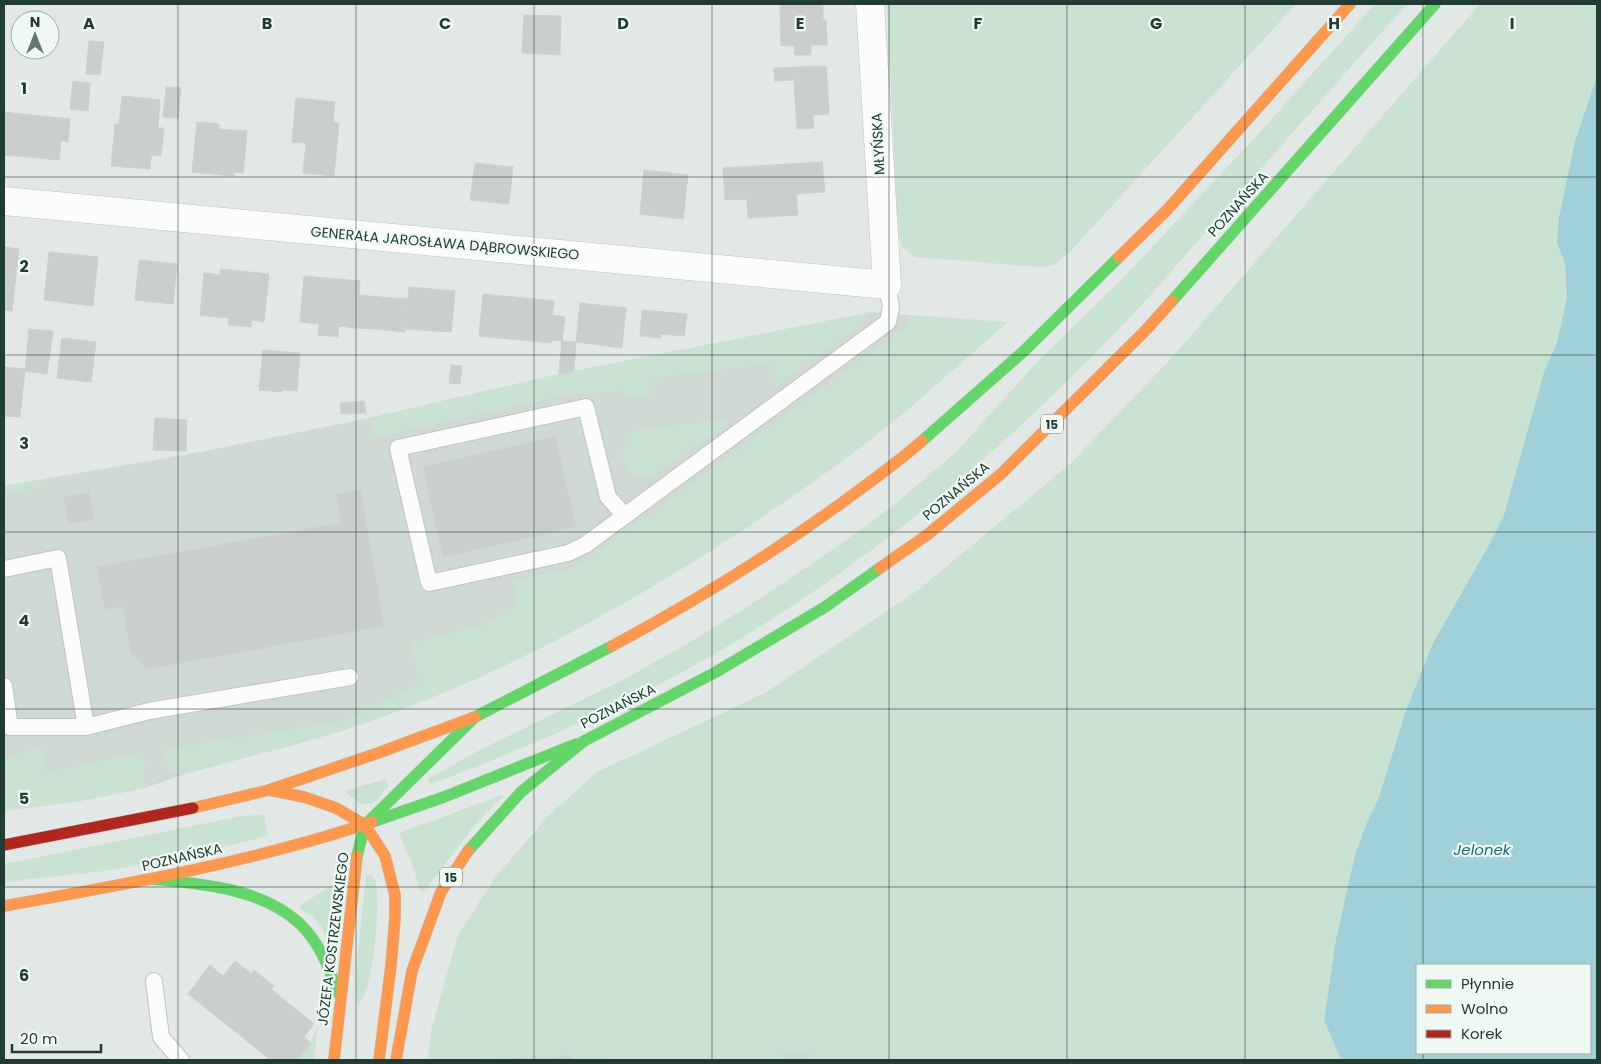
<svg xmlns="http://www.w3.org/2000/svg" width="1601" height="1064" font-family="Poppins,sans-serif">
<style>
.built{fill:#d0dad5}
.green{fill:#cae2d1}
.water{fill:#a0d1d8;fill-rule:evenodd}
.building{fill:#cacfcd;stroke:#cbd1ce}
.lines{fill:none;stroke-linecap:round;stroke-linejoin:round}
.lane-casing{stroke:#bfc5c2;stroke-width:18}
.street-casing{stroke:#bfc5c2;stroke-width:29}
.fast-casing{stroke:#bec6c3;stroke-width:12}
.slow-casing{stroke:#bec6c3;stroke-width:12}
.jam-casing{stroke:#bec6c3;stroke-width:12}
.lane{stroke:#fbfcfb;stroke-width:16}
.street{stroke:#fbfcfb;stroke-width:28}
.fast{stroke:#63d668;stroke-width:11}
.slow{stroke:#ff974d;stroke-width:11}
.jam{stroke:#b3261e;stroke-width:11}
.grid{fill:none;stroke:#203c34;stroke-width:1;stroke-opacity:0.55}
.labels{text-anchor:middle;dominant-baseline:central;stroke-width:4.5;stroke-linejoin:round;paint-order:stroke}
.shield{fill:#f0f8f4;stroke:#5e746e;stroke-width:1}
.shield-label{font-size:12px;font-weight:bold;fill:#203c34}
.street-label{font-size:14px;fill:#203c34;stroke:#f0f8f4}
.water-label{font-size:15px;font-style:italic;fill:#186a7a;stroke:#f0f8f4}
.grid-label{font-size:16px;text-anchor:middle;font-weight:bold;fill:#203c34;stroke:#f0f8f4;stroke-width:4.5;stroke-linejoin:round;paint-order:stroke}
</style>
<rect width="100%" height="100%" fill="#e2e8e5"/>
<g class="built">
<polygon points="872,312 982,321 398,711 348,729 188,773 145,788 80,801 4,811 4,486 200,452 369,418 559,374"/>
<polygon points="567,1043 571,1057 844,1052 844,1060 428,1060"/>
</g>
<g class="green">
<polygon points="887,4 1296,4 1068,254 1054,265 1040,267 915,257 903,248 898,234"/>
<path d="M1375 4H1407C1346 72 1286 140 1226 209 1189 250 1154 293 1116 332 1032 419 941 501 843 571 773 621 697 667 620 704 559 734 496 759 432 784L428 782V779L480 750 623 680 692 641 747 607 857 533 895 504 956 452 1039 360 1125 276 1250 143Z"/>
<polygon points="1480,4 1597,4 1597,76 1575,141 1559,217 1557,243 1565,264 1567,298 1557,342 1544,372 1504,515 1490,543 1433,643 1406,710 1379,797 1365,827 1355,855 1336,939 1324,1020 1341,1060 809,1060 809,1053 781,1053 781,1060 609,1060 611,1057 571,1057 570,1055 428,1060 431,1031 458,935 494,879 548,816 597,772 765,693 918,590 1069,465 1168,362"/>
<polygon points="872,312 859,327 776,385 773,364 648,378 650,395 631,397 620,391 565,395 373,438 369,418 559,374"/>
<path d="M910 315 1008 322C973 352 939 383 904 413 849 458 790 499 731 538 626 606 515 667 398 711 330 738 258 754 188 773H176L168 768 163 750 338 721 359 715 419 684 411 643 480 626 516 605 514 580 567 570 582 563 906 327Z"/>
<path d="M723 420 725 421 726 424 654 475C625 487 610 447 636 430Z"/>
<polygon points="40,479 42,486 4,493 4,486"/>
<polygon points="28,750 44,750 47,772 141,753 145,765 145,788 80,801 4,811 4,754 7,760"/>
<polygon points="386,779 389,785 375,802 362,805 344,791"/>
<polygon points="505,794 478,821 424,891 420,891 414,869 399,833"/>
<polygon points="264,815 268,836 181,857 105,871 4,882 4,864 242,816"/>
<path d="M371 875C373 878 376 881 376 885 380 906 374 989 359 1004L357 1002 355 982 366 876Z"/>
<polygon points="339,880 341,882 333,944 314,917 300,909 300,906"/>
<polygon points="318,1024 314,1060 296,1060 311,1043"/>
</g>
<path class="water" d="M1597 76V1060H1341L1324 1020 1336 939 1355 855 1365 827 1379 797 1406 710 1433 643 1490 543 1504 515 1544 372 1557 342 1567 298 1565 264 1557 243 1559 217 1575 141ZM1417 965H1590V1053H1417Z"/>
<g class="building">
<polygon points="780,4 823,4 823,20 826,20 827,45 811,45 811,55 795,55 794,45 781,46"/>
<polygon points="524,15 561,16 560,55 522,53"/>
<polygon points="89,41 104,42 100,75 86,74"/>
<polygon points="826,66 827,78 775,81 774,68"/>
<polygon points="827,78 829,114 813,115 814,128 797,129 794,80"/>
<polygon points="73,81 90,83 88,111 70,109"/>
<polygon points="166,87 181,88 178,118 163,117"/>
<polygon points="122,96 142,98 139,127 119,125"/>
<polygon points="142,98 160,100 158,128 164,128 161,156 151,155 154,128 139,127"/>
<polygon points="296,98 335,102 333,122 339,123 334,176 303,173 306,143 292,142"/>
<polygon points="4,112 21,114 16,156 4,155"/>
<polygon points="21,114 70,119 68,142 61,141 59,160 16,156"/>
<polygon points="197,122 219,124 219,129 247,131 243,173 234,172 233,176 192,172"/>
<polygon points="115,124 154,128 150,169 111,166"/>
<polygon points="822,162 825,192 796,194 798,215 748,218 747,199 725,200 723,168"/>
<polygon points="475,163 513,167 509,204 470,200"/>
<polygon points="644,170 688,175 683,219 640,214"/>
<polygon points="4,247 19,249 12,311 4,310"/>
<polygon points="49,252 98,257 93,306 44,300"/>
<polygon points="139,260 177,264 173,304 135,300"/>
<polygon points="221,269 269,274 264,322 251,320 251,327 228,325 229,318 216,317"/>
<polygon points="204,273 221,275 216,317 200,315"/>
<polygon points="304,276 360,281 356,328 339,326 338,337 318,335 319,324 300,322"/>
<polygon points="409,287 455,291 451,332 406,329"/>
<polygon points="483,294 514,297 510,339 479,336"/>
<polygon points="359,295 380,297 377,329 356,328"/>
<polygon points="380,297 408,299 405,332 377,329"/>
<polygon points="514,297 554,301 552,315 565,317 562,341 552,340 551,343 510,339"/>
<polygon points="580,303 626,308 622,348 576,342"/>
<polygon points="642,310 687,314 684,336 661,334 660,338 640,336"/>
<polygon points="29,329 53,331 47,374 25,371"/>
<polygon points="62,338 96,342 91,382 57,378"/>
<polygon points="562,341 576,342 574,371 559,374"/>
<polygon points="263,350 286,352 282,392 259,390"/>
<polygon points="286,352 300,353 297,391 282,390"/>
<polygon points="451,365 462,366 460,384 449,383"/>
<polygon points="4,367 25,369 20,417 4,416"/>
<polygon points="364,401 366,413 341,414 340,403"/>
<polygon points="155,418 187,420 186,451 153,450"/>
<polygon points="555,437 576,527 443,557 423,467"/>
<polygon points="360,490 384,626 147,669 131,653 123,606 105,609 97,567 342,523 336,495"/>
<polygon points="89,493 94,519 69,523 64,497"/>
<polygon points="235,961 252,974 254,970 274,986 271,989 314,1024 304,1037 311,1043 296,1060 271,1060 188,994 210,965 223,976"/>
<polygon points="571,1057 571,1060 493,1060"/>
</g>
<g class="lines">
<defs>
<g id="lane">
<polyline points="625,516 608,497 586,407 398,448 429,583 568,553 585,545 888,322 891,307 887,285"/>
<polyline points="4,569 58,558 86,727 149,711 350,677"/>
<polyline points="4,686 10,727 86,727"/>
<polyline points="154,981 161,1037 181,1060"/>
</g>
<polyline id="street" points="4,201 887,285 870,4"/>
<g id="fast">
<polyline points="1172,301 1435,4"/>
<polyline points="922,441 1024,351 1119,257"/>
<polyline points="372,822 444,797 576,744"/>
<polyline points="468,851 521,792 584,741 716,672 825,607 880,568"/>
<polyline points="357,856 365,825 475,717 612,646"/>
<path d="M153 879C202 884 261 888 299 923 319 941 329 968 338 993"/>
</g>
<g id="slow">
<polyline points="1119,257 1167,210 1350,4"/>
<polyline points="880,568 927,535 1001,474 1146,330 1172,301"/>
<path d="M612 646C694 602 772 554 847 499 873 480 898 462 922 441"/>
<polyline points="269,790 304,797 336,808 365,825 385,856 395,895 395,917 391,966 379,1060"/>
<polyline points="193,808 269,790 378,753 475,717"/>
<path d="M4 906C128 884 252 862 372 822"/>
<polyline points="334,1060 357,856"/>
<polyline points="396,1060 412,971 441,892 468,851"/>
</g>
<polyline id="jam" points="4,845 193,808"/>
</defs>
<use href="#lane" class="lane-casing"/>
<use href="#street" class="street-casing"/>
<use href="#fast" class="fast-casing"/>
<use href="#slow" class="slow-casing"/>
<use href="#jam" class="jam-casing"/>
<use href="#lane" class="lane"/>
<use href="#street" class="street"/>
<use href="#fast" class="fast"/>
<use href="#slow" class="slow"/>
<use href="#jam" class="jam"/>
</g>
<path class="grid" d="M178 4V1060M356 4V1060M534 4V1060M712 4V1060M889 4V1060M1067 4V1060M1245 4V1060M1423 4V965M4 177H1597M4 355H1597M4 532H1597M4 709H1597M4 887H1597M1423 1053V1060"/>
<g class="labels">
<g class="shield">
<rect x="1041" y="414.5" width="22" height="19" rx="4"/>
<rect x="440" y="867.5" width="22" height="19" rx="4"/>
</g>
<g class="shield-label">
<text x="1052" y="424">15</text>
<text x="451" y="877">15</text>
</g>
<g class="street-label">
<text transform="translate(878 144) rotate(-93)">MŁYŃSKA</text>
<text transform="translate(1238 204) rotate(-48)">POZNAŃSKA</text>
<text transform="translate(445 243) rotate(5)">GENERAŁA JAROSŁAWA DĄBROWSKIEGO</text>
<text transform="translate(956 491) rotate(-40)">POZNAŃSKA</text>
<text transform="translate(618 706) rotate(-27)">POZNAŃSKA</text>
<text transform="translate(182 857) rotate(-13)">POZNAŃSKA</text>
<text transform="translate(333 939) rotate(-83)">JÓZEFA KOSTRZEWSKIEGO</text>
</g>
<g class="water-label">
<text x="1482" y="849">Jelonek</text>
</g>
</g>
<g class="grid-label">
<text x="89" y="29">A</text>
<text x="267" y="29">B</text>
<text x="445" y="29">C</text>
<text x="623" y="29">D</text>
<text x="800" y="29">E</text>
<text x="978" y="29">F</text>
<text x="1156" y="29">G</text>
<text x="1334" y="29">H</text>
<text x="1512" y="29">I</text>
<text x="24" y="94">1</text>
<text x="24" y="272">2</text>
<text x="24" y="449">3</text>
<text x="24" y="626">4</text>
<text x="24" y="804">5</text>
<text x="24" y="981">6</text>
</g>
<rect width="1601" height="1064" fill="none" stroke="#203c34" stroke-width="10"/>
<rect x="1416" y="964" width="175" height="90" fill="#f0f8f4" stroke="#9dada7"/>
<rect x="1426" y="980" width="25" height="8" fill="#63d668" stroke="#9dada7"/>
<text x="1461" y="989" font-size="15" fill="#203c34">Płynnie</text>
<rect x="1426" y="1005" width="25" height="8" fill="#ff974d" stroke="#9dada7"/>
<text x="1461" y="1014" font-size="15" fill="#203c34">Wolno</text>
<rect x="1426" y="1030" width="25" height="8" fill="#b3261e" stroke="#9dada7"/>
<text x="1461" y="1039" font-size="15" fill="#203c34">Korek</text>
<g transform="translate(35 35)"><circle r="24" fill="#f0f8f4" stroke="#9dada7"/>
<path d="M0-4L9 19L0 12L-9 19Z" fill="#647872"/>
<text y="-8" font-size="14" font-weight="bold" text-anchor="middle" fill="#203c34">N</text>
</g>
<path d="M12 1044v8h89v-8" fill="none" stroke="#203c34" stroke-width="2.5"/>
<text x="20" y="1044" font-size="15" fill="#203c34" stroke="#f0f8f4" stroke-width="4" paint-order="stroke">20 m</text>
</svg>
